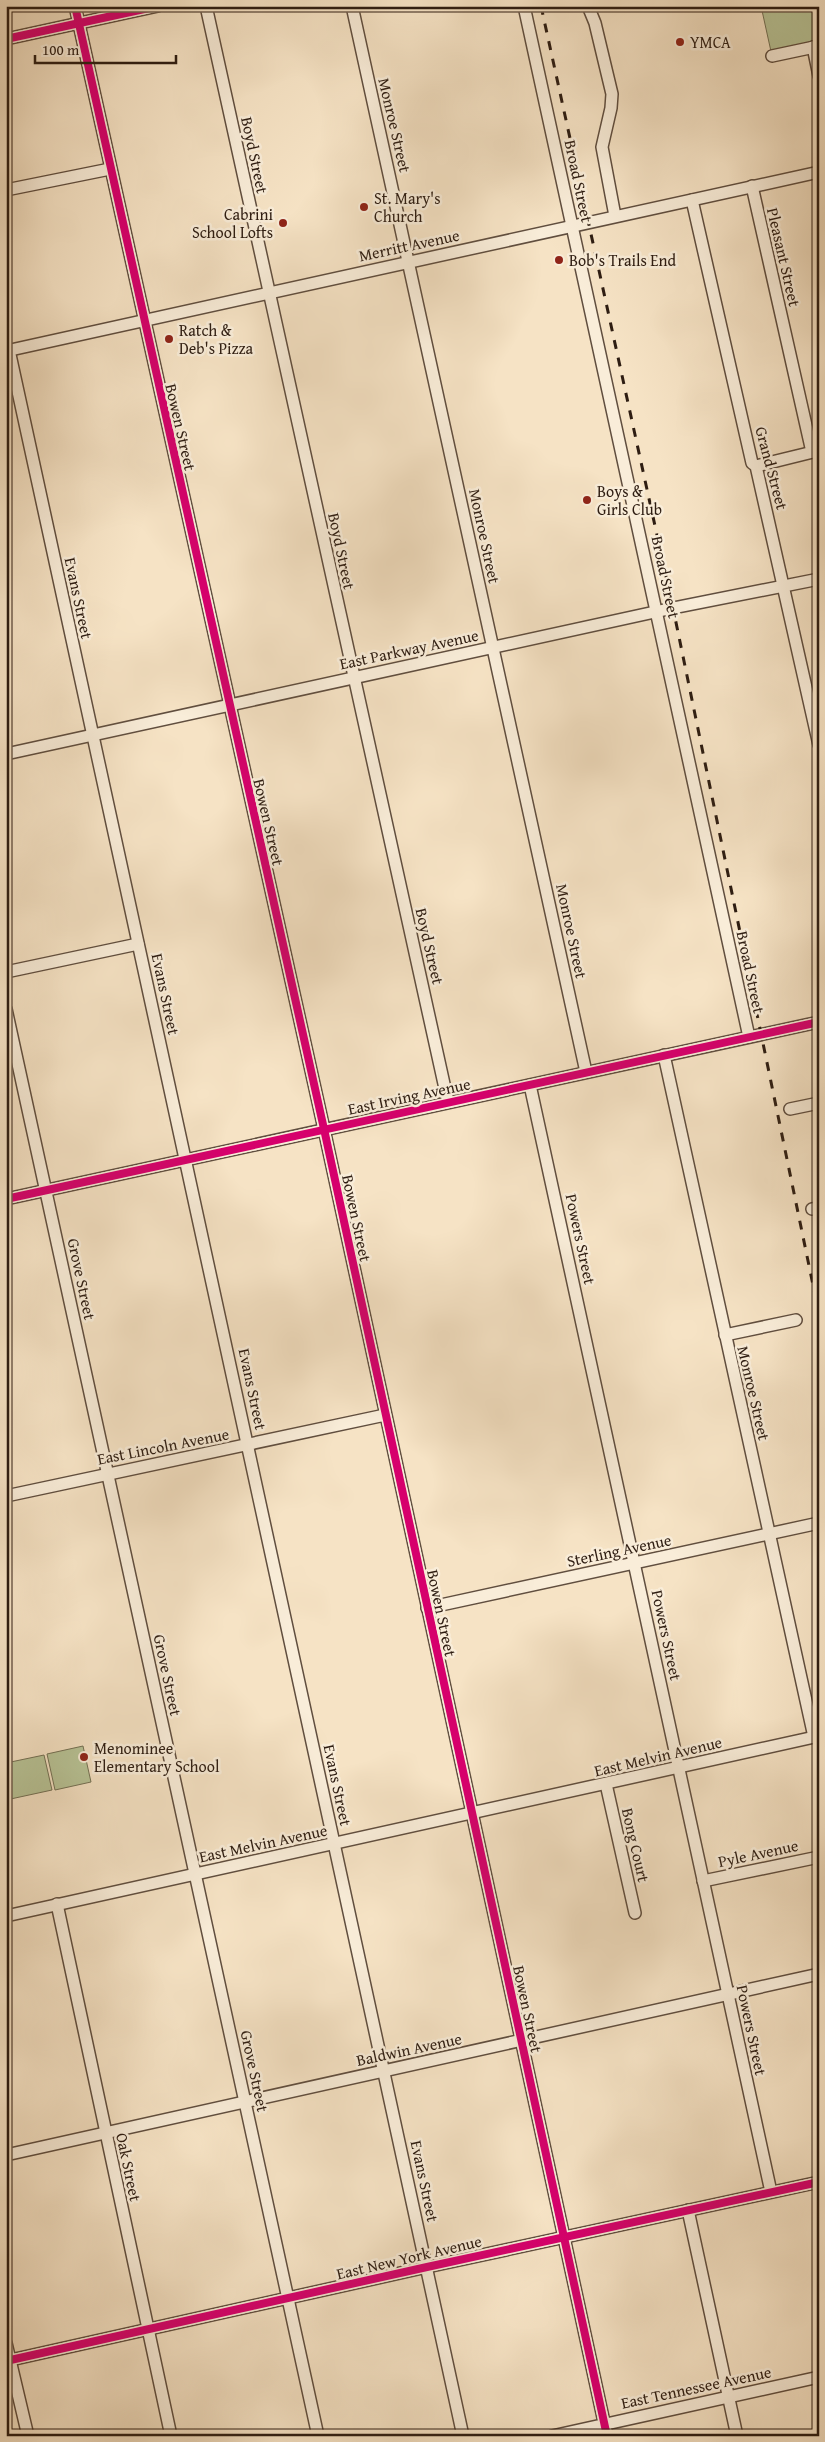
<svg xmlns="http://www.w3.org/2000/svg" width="825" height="2442" font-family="'Gentium Book Plus',serif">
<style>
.green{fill:#b8c497;stroke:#737054}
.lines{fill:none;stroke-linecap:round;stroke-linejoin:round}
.minor-casing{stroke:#604e3f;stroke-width:14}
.minor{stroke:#f9edd9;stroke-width:11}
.rail{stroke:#2e1d12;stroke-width:3;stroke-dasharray:9 9;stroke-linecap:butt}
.cycleway-casing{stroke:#f9edd9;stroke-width:11}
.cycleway{stroke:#d6006c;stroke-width:8}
.poi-dot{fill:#8f2418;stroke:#f9edd9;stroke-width:2}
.labels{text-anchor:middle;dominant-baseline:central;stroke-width:5;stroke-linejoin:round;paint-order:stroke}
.poi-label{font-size:16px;fill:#2e1d12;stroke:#f9edd9;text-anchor:start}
.street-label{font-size:16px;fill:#2e1d12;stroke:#f9edd9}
</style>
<rect width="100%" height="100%" fill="#f6e3c5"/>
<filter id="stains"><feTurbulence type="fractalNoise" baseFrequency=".004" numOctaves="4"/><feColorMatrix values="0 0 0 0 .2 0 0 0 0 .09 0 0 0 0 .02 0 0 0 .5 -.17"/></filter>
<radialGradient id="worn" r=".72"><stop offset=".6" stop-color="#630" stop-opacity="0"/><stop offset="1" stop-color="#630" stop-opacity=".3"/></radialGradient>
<g class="green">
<polygon points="761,6 819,6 819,46 772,56"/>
<polygon points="83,1746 91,1782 55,1790 47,1754"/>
<polygon points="44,1755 52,1790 6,1800 6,1763"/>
</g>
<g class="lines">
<defs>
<g id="minor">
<polyline points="75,6 324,1129 607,2436"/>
<polyline points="206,6 448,1102"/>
<polyline points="352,6 586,1072"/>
<polyline points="524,6 749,1037"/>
<polyline points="588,6 595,23 612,94 611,108 602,147 615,216"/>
<polyline points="6,39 158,6"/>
<polyline points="813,47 819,76"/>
<polyline points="772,56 819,46"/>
<polyline points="752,186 812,452"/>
<polyline points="6,190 110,169"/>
<polyline points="692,200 752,463 756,466 819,745"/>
<polyline points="9,350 463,2436"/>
<polyline points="6,351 819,172"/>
<polyline points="756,466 817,451"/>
<polyline points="6,754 673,608 819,579"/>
<polyline points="6,972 138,944"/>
<polyline points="6,1009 318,2436"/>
<polyline points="664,1055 814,1737"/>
<polyline points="530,1085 771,2192"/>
<polyline points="790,1109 819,1103"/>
<polyline points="6,1199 819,1022"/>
<polyline points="812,1209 819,1208"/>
<polyline points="725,1335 796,1320"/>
<polyline points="6,1496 385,1415"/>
<polyline points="427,1608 819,1523"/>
<polyline points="606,1784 635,1913"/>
<polyline points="703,1881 819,1857"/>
<polyline points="57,1904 171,2436"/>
<polyline points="6,1916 819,1736"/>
<polyline points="6,2155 819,1974"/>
<polyline points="688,2210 737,2436"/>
<polyline points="6,2343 28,2436"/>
<polyline points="6,2361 427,2267 819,2182"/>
<polyline points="552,2436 819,2377"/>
</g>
</defs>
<use href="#minor" class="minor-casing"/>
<use href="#minor" class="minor"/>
<polyline class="rail" points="541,6 673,608 819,1314"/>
<defs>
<g id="cycleway">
<polyline points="75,6 324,1129 607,2436"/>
<polyline points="6,39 158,6"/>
<polyline points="6,1199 819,1022"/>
<polyline points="6,2361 427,2267 819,2182"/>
</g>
</defs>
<use href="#cycleway" class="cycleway-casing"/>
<use href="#cycleway" class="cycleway"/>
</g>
<g class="poi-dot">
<circle cx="680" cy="42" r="5"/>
<circle cx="364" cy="207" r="5"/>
<circle cx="283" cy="223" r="5"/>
<circle cx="559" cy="260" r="5"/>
<circle cx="169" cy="339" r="5"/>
<circle cx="587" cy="500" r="5"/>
<circle cx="84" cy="1757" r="5"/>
</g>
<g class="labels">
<g class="poi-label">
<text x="690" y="42">YMCA</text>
<text x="374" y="198">St. Mary's<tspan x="374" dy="18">Church</tspan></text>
<text x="273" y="214" text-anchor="end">Cabrini<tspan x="273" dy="18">School Lofts</tspan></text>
<text x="569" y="260">Bob's Trails End</text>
<text x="179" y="330">Ratch &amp;<tspan x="179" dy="18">Deb's Pizza</tspan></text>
<text x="597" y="491">Boys &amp;<tspan x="597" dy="18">Girls Club</tspan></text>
<text x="94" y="1748">Menominee<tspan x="94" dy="18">Elementary School</tspan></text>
</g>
<g class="street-label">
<text transform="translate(395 125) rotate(77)">Monroe Street</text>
<text transform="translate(255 155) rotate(78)">Boyd Street</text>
<text transform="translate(579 181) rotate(78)">Broad Street</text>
<text transform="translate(409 245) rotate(-12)">Merritt Avenue</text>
<text transform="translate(784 257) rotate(77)">Pleasant Street</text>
<text transform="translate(181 427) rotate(77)">Bowen Street</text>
<text transform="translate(772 468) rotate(75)">Grand Street</text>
<text transform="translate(485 536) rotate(78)">Monroe Street</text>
<text transform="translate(342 551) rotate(78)">Boyd Street</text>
<text transform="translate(666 577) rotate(78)">Broad Street</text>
<text transform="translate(79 598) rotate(78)">Evans Street</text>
<text transform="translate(409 649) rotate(-12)">East Parkway Avenue</text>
<text transform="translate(269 822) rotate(77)">Bowen Street</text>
<text transform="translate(572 931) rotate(78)">Monroe Street</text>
<text transform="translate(430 946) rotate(77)">Boyd Street</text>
<text transform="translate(751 972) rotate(78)">Broad Street</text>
<text transform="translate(166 994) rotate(78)">Evans Street</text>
<text transform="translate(409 1096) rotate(-12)">East Irving Avenue</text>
<text transform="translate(357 1218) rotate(78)">Bowen Street</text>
<text transform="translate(581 1239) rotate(78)">Powers Street</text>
<text transform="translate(82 1279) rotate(78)">Grove Street</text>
<text transform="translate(253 1389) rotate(78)">Evans Street</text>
<text transform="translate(754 1393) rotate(77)">Monroe Street</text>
<text transform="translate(163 1446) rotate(-11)">East Lincoln Avenue</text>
<text transform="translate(619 1550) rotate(-12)">Sterling Avenue</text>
<text transform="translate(442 1613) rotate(78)">Bowen Street</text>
<text transform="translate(667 1635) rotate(78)">Powers Street</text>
<text transform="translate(168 1675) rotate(78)">Grove Street</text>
<text transform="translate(658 1756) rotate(-13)">East Melvin Avenue</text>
<text transform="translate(338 1785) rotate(78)">Evans Street</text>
<text transform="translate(263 1843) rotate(-12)">East Melvin Avenue</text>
<text transform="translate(636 1845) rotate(77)">Bong Court</text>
<text transform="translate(758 1853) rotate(-12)">Pyle Avenue</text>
<text transform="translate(528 2009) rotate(78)">Bowen Street</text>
<text transform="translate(752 2030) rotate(78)">Powers Street</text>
<text transform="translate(409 2049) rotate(-12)">Baldwin Avenue</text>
<text transform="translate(255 2071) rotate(78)">Grove Street</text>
<text transform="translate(129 2167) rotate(78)">Oak Street</text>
<text transform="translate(425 2181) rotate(78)">Evans Street</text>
<text transform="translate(409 2257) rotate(-13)">East New York Avenue</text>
<text transform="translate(696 2387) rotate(-12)">East Tennessee Avenue</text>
</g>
</g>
<rect width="825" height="2442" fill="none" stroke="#f6e3c5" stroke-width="25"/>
<rect x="8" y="8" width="810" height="2427" fill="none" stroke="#2e1d12" stroke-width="2.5"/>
<rect x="12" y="12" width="800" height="2417" fill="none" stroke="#2e1d12"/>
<path d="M35 55v8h141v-8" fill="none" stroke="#2e1d12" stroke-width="2.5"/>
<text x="42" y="55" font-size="15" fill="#2e1d12" stroke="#f9edd9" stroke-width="4" paint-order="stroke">100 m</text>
<rect width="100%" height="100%" filter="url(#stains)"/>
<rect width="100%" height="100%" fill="url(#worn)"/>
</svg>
